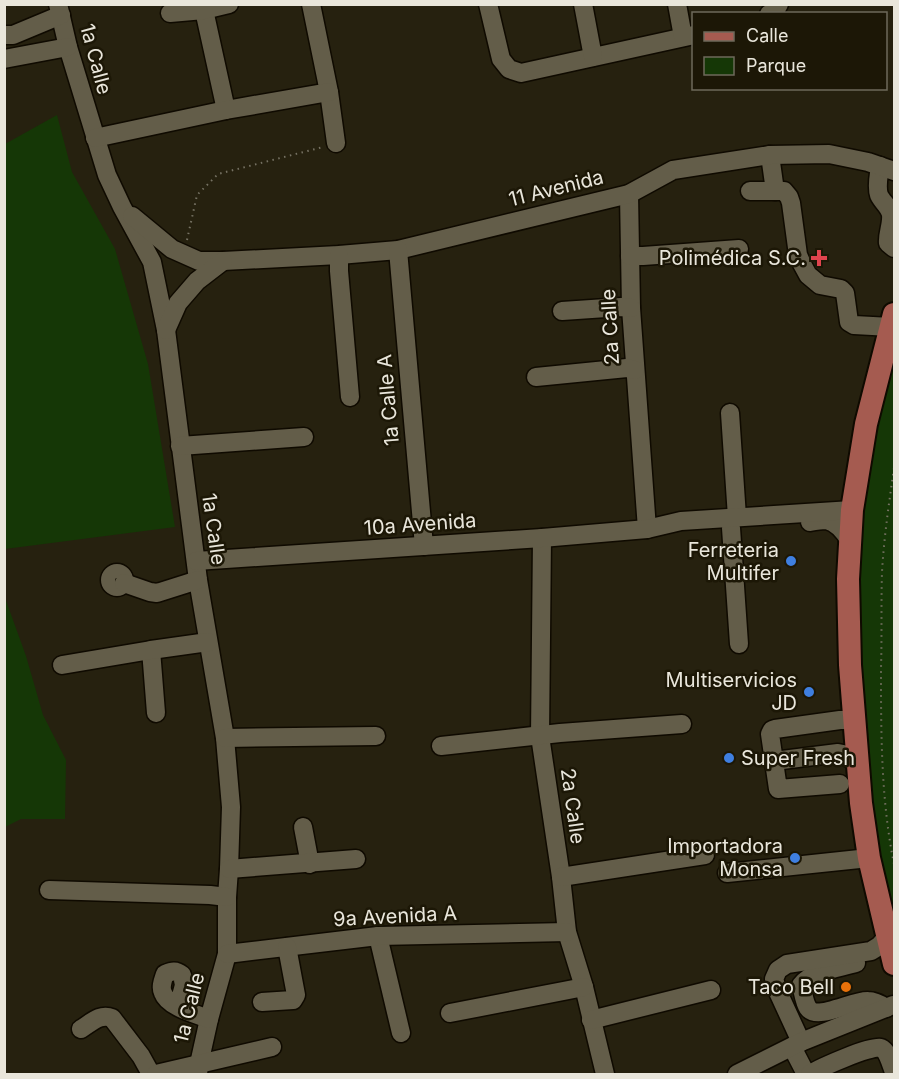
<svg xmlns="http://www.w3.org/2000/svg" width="899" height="1079" font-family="Inter,sans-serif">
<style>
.green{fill:#153706}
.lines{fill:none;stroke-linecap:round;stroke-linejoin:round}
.minor-casing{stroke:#0f0a00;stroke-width:21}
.major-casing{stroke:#0f0a00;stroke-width:26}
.path{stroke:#767263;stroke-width:2;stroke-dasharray:1.5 4.5;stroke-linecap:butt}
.minor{stroke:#635d49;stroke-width:18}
.major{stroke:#a55b50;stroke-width:22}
.health-dot{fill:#e0444e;stroke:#1c1706;stroke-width:2}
.shop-dot{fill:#3f7fe0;stroke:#1c1706;stroke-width:2}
.food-dot{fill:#e8710a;stroke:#1c1706;stroke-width:2}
.labels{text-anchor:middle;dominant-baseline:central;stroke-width:5;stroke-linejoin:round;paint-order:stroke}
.street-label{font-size:20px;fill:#e9e6db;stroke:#1c1706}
.poi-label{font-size:20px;fill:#e9e6db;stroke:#1c1706;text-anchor:end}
</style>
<rect width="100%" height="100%" fill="#26210f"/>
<g class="green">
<polygon points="57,115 72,172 115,249 148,364 175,527 5,549 5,144"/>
<polygon points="894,354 894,948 881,893 854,639 861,483"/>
<polygon points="4,595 26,656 43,715 66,760 65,819 21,819 5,827"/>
</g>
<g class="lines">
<defs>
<g id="minor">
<polyline points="58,4 68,47 107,175 122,207 152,262 166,330 198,580 225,738 231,807 229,869 227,897 227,954 209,1019 199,1064 198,1074"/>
<polyline points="311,4 329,92 336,143"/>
<polyline points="488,4 501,59 509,69 521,73 694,35"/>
<polyline points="583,4 593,57"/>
<polyline points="677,4 683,37"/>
<polyline points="204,10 226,110"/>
<polyline points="170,13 204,10 229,4"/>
<polyline points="769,14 775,11 779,4"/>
<polyline points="4,35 13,35 61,15"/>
<polyline points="4,59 68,47"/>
<polyline points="95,138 226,110 329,92"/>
<polyline points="770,155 775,191"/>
<path d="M880 166C879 175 876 186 879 195 882 202 890 207 891 215 892 225 887 234 888 243L894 248"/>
<polyline points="750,191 784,191 789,197 791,203 798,255 802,264 808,275 820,285 841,289 845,293 849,322 854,325 891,327"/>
<polyline points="629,194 631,308 647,529"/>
<polyline points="132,216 172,249 199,261 223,261 339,255 398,250 629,194 673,170 770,155 829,154 868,162 894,171"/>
<polyline points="398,250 424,546"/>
<polyline points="339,255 339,271 350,397"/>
<polyline points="630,256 643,256 739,249"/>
<polyline points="562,311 621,307 631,308"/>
<polyline points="166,330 178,303 197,281 223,261"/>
<polyline points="536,377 627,368 635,370"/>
<polyline points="730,413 737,517"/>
<polyline points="180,446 304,437"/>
<path d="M810 522C815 521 822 520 826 520 837 522 845 533 850 541"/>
<polyline points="731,528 739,644"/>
<polyline points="542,538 540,736 561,877 567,932 584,987 605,1074"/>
<polyline points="196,561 542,538 647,529 681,521 852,510"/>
<circle cx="117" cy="580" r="7"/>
<polyline points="124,583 150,592 157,593 198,580"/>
<polyline points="151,650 156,713"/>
<polyline points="62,665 151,650 208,642"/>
<polyline points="225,738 376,736"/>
<polyline points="441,746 560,733 682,724"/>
<polyline points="774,761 838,753 843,754 858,764"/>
<polyline points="840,784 778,789 770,734 772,730 775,729 840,720 855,720"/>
<polyline points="303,827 310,864"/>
<polyline points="229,869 356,859"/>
<polyline points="727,873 869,858"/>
<polyline points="561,877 705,855"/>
<polyline points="49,890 210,895 227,897"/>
<polyline points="378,936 401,1033"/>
<polyline points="227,954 378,936 567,932"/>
<path d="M856 963C840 968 811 971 801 985 803 991 804 1002 808 1008 817 1021 853 1000 868 1001 875 1001 880 1004 886 1008"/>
<polyline points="262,1002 293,1000 296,995 287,947"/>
<path d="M178 1007 184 985 182 975C176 970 172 971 165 974 163 980 160 987 163 993 168 1007 196 1014 209 1019"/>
<polyline points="450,1013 584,987"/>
<polyline points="591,1020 711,990"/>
<path d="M81 1029C91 1023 100 1013 112 1018L141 1056 151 1074"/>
<polyline points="801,1042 778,992 774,979 778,970 787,964 871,951 879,946 887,937"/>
<polyline points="792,1047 806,1074"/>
<polyline points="156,1074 272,1047"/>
<polyline points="737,1074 801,1042 893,1005"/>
<path d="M810 1074C820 1068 871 1045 881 1048 888 1051 891 1065 894 1072"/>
</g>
<polyline id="major" points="894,314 866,424 852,510 848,579 850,665 861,803 869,858 894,964"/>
</defs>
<use href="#minor" class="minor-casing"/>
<use href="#major" class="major-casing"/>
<g class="path">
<polyline points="187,240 197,195 218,174 323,147"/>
<path d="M894 468C889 503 884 537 882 572 881 604 882 636 881 668 881 734 881 800 894 864"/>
</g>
<use href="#minor" class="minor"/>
<use href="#major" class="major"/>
</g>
<path class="health-dot" d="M816 249h6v6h6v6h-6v6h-6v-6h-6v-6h6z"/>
<g class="shop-dot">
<circle cx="791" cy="561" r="6"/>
<circle cx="809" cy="692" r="6"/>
<circle cx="729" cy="758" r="6"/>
<circle cx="795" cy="858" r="6"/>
</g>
<circle class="food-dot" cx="846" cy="987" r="6"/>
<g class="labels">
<g class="street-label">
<text transform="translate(96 59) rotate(75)">1a Calle</text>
<text transform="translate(556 188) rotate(-14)">11 Avenida</text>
<text transform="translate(610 327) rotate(-93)">2a Calle</text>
<text transform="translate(388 400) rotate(-95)">1a Calle A</text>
<text transform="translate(420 524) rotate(-4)">10a Avenida</text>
<text transform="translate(214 529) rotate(82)">1a Calle</text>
<text transform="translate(573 806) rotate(82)">2a Calle</text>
<text transform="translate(395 916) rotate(-3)">9a Avenida A</text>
<text transform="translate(189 1008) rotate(-76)">1a Calle</text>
</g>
<g class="poi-label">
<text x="806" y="258">Polimédica S.C.</text>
<text x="779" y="550">Ferreteria<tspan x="779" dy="23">Multifer</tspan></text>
<text x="797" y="680">Multiservicios<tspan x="797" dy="23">JD</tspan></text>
<text x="741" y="758" text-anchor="start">Super Fresh</text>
<text x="783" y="846">Importadora<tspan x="783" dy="23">Monsa</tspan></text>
<text x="834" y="987">Taco Bell</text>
</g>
</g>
<rect width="899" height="1079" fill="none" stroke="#e9e6db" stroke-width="12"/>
<rect x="692" y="12" width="195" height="78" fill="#1c1706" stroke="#6e6a5b" stroke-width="1.5"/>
<rect x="704" y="32" width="30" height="9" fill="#a55b50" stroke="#6e6a5b" stroke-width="1.5"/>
<text x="746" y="42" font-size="18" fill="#e9e6db">Calle</text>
<rect x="704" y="57" width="30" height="18" fill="#153706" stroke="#6e6a5b" stroke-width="1.5"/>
<text x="746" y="72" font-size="18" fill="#e9e6db">Parque</text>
</svg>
